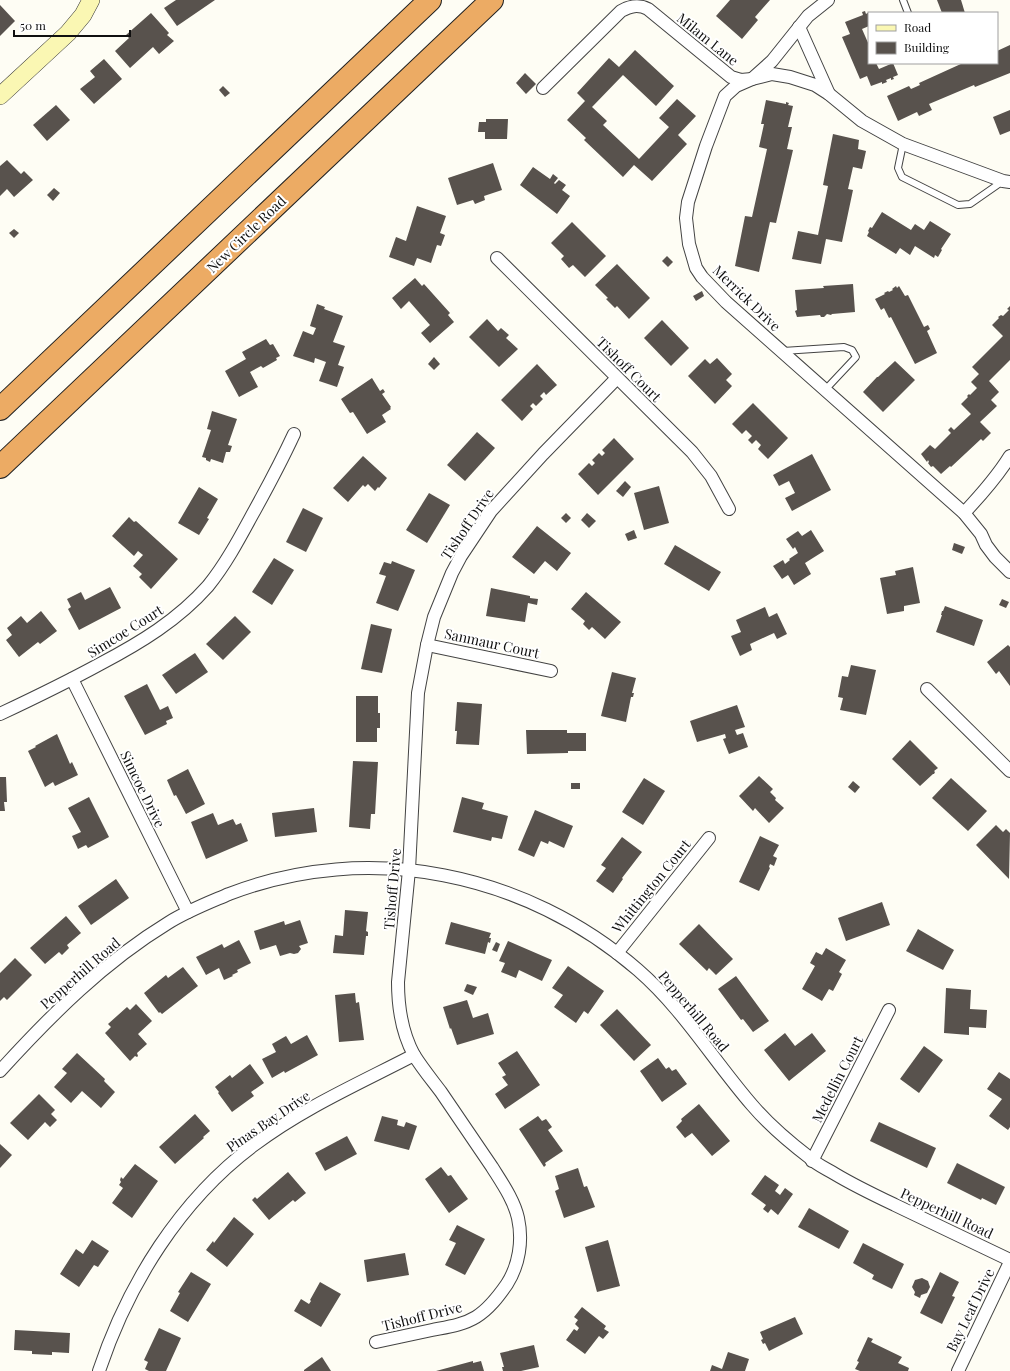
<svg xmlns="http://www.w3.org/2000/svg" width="1010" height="1371" font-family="'Playfair Display',serif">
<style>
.building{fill:#58524d}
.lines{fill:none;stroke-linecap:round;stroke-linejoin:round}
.lane-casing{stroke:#434343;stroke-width:8}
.street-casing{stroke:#434343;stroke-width:14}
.secondary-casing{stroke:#323232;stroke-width:18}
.highway-casing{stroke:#212121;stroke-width:24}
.lane{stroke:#fff;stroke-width:6}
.street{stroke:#fff;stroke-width:12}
.secondary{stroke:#faf7b3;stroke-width:17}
.highway{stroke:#ecab64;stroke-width:22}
.labels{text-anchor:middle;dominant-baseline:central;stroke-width:4;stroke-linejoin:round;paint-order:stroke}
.street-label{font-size:14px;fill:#101010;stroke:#fff}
</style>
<rect width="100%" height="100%" fill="#fefdf4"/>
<g class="building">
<polygon points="176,0 215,0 177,26 164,8"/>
<polygon points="730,0 770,0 755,17 758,20 742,39 716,16"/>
<polygon points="937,0 961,0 965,13 942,13"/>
<polygon points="0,5 15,21 0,36"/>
<polygon points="865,11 866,14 869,12 869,26 862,29 869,45 869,63 876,63 879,69 893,63 898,75 893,77 894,79 891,80 891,78 886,80 887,82 882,84 882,82 871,86 867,76 860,79 842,37 850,34 845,22 863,15 862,12"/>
<polygon points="151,13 169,33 167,35 174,41 159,54 153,47 130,68 115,51 129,38 126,35"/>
<polygon points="1010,45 1010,73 975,87 974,85 929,104 932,110 919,116 917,112 898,121 887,96 909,86 911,89 920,85 919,83 963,63 966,63 967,64 970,63 997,63 997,51"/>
<polygon points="635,50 674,86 656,106 623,75 592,107 607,121 603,125 639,159 669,127 659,118 677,99 696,116 678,135 687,144 652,181 634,165 623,177 584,140 586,138 567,120 585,101 577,93 609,58 619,67"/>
<polygon points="104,59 122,79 94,104 80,89 95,77 90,71"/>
<polygon points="525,73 536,84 526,94 516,83"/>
<polygon points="223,86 230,93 225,97 219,90"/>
<polygon points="766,100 786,104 786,102 789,103 788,105 793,106 788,127 792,127 787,149 793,150 776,223 770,222 759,272 735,266 745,216 752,217 767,149 759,147 764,124 761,124"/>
<polygon points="56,105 70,120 47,141 33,125"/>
<polygon points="1010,110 1010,131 1000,135 993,117"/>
<polygon points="486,119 508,119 507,139 485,139 485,132 478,132 479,122 486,122"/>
<polygon points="833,134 859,140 858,149 866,151 862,169 853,167 848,189 853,190 842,242 826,239 821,264 792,259 798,231 818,235 828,186 823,185"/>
<polygon points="7,160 21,174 24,171 33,180 14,197 7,189 0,196 0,166"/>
<polygon points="493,163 502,190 484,196 485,200 475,204 473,200 457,205 448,178"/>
<polygon points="533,167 550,179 553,174 558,178 554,183 555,184 559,180 566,185 562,190 570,196 557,214 520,185"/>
<polygon points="54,188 60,193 53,201 47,195"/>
<polygon points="417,206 446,216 440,233 445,235 441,246 437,245 431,263 417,258 414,266 389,257 396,237 406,241"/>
<polygon points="882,212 911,230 915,224 924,230 930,221 951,234 941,249 942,250 938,257 935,255 934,258 915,246 910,255 900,248 896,254 867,236 869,232 868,231 870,227 872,228"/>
<polygon points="572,222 606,256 585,277 573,265 569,268 561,259 564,256 551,243"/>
<polygon points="14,229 19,233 14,238 9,233"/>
<polygon points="667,256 673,262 668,267 662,261"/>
<polygon points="617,264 650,298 629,319 617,306 615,308 606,299 608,298 595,285"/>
<polygon points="415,278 422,286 424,284 450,313 448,315 454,322 430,343 421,333 430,325 409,301 401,309 392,298"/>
<polygon points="853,284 855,312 832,314 831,315 827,314 824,317 821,317 820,315 797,317 795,311 797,310 795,290 824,288 823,286"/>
<polygon points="896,286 897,288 899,286 905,296 908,295 924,327 928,325 930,329 927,331 937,353 915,364 891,317 889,318 884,308 881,310 875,299 885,294 884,293 888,291 889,292 893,290 892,289"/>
<polygon points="702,291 704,296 696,301 693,296"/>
<polygon points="317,304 325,307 324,309 343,316 333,342 345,346 338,365 344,367 337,387 319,381 326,362 315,358 314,363 293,356 303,331 313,335 316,328 310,326"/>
<polygon points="1010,306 1010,360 989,381 999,392 991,400 997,406 980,422 991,433 983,441 981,439 951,467 950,466 941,474 933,466 931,467 928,463 929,462 928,460 927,462 921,454 930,445 935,449 951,433 948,430 951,427 954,430 971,414 961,404 968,397 967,396 969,394 970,395 977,388 971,382 979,374 972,367 1003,336 992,325 999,318 998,317 1001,315 1003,316 1009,310 1007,309"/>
<polygon points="487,319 498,331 501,328 509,335 506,338 518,349 499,367 469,337"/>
<polygon points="662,320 689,348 671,366 644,338"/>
<polygon points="266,339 270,345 273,344 280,356 276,358 277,360 263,368 261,366 250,372 258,387 239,397 225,371 246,359 242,352"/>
<polygon points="434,357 440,364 434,370 428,364"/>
<polygon points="717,358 732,374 726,380 732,386 715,404 688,376 705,359 710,364"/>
<polygon points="895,361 915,380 883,412 863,392 877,377 878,377"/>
<polygon points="537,364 557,385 546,395 544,392 540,396 543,399 536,406 533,403 530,406 533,409 522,421 501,400"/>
<polygon points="372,378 380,391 383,389 385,392 382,394 391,407 390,408 391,409 382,415 386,422 367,434 353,412 350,413 341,399"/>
<polygon points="753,403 788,438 768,459 758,449 761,445 756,440 752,444 748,440 752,436 746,430 742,434 732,424"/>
<polygon points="212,411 237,419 228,445 232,446 230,452 226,452 223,463 211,459 210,462 206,460 206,458 202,457 211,430 207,429"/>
<polygon points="477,432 495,448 465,481 447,465"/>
<polygon points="614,438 634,459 598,495 578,474 589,463 592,466 595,463 592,460 599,453 602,456 605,453 602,450"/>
<polygon points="812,454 831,490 792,511 785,498 795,493 789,481 779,486 773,475"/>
<polygon points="363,456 387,478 379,488 378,487 375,491 368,484 365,487 363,485 348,502 333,488"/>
<polygon points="625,481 631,487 623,497 616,491"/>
<polygon points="659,486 669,523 644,530 634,493"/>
<polygon points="199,487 218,499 207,518 209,519 199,535 178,523"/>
<polygon points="429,493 450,505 427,543 406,530"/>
<polygon points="303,508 323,518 306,552 286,542"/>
<polygon points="566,513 571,518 566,523 561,518"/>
<polygon points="587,513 596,521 589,528 581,520"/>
<polygon points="129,517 134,522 136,521 178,559 151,589 139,577 142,574 133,566 143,555 138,551 134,556 112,536"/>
<polygon points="537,526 571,553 557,571 545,561 534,574 512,557"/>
<polygon points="634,530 637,538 628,541 625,534"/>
<polygon points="811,530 824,551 805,563 811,574 794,585 788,575 782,579 773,566 783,560 785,564 790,560 789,559 798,553 795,547 793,549 786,539 798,531 802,536"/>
<polygon points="954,543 965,547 962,554 952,550"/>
<polygon points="675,545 721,572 709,591 664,564"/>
<polygon points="274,558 294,570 272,605 252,592"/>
<polygon points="392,561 415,570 398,611 376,603 386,576 379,574 384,562 391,564"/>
<polygon points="913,567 920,603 904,606 904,611 887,614 880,578 896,575 895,571"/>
<polygon points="110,587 121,608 79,630 68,609 71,607 67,599 81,592 85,600"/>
<polygon points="491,588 530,596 530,598 538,599 537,605 528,603 525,622 486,616"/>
<polygon points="586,592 621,622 605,639 592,627 589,630 583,624 585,621 571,609"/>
<polygon points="1002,599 1009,602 1006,608 999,605"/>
<polygon points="945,606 983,620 974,646 936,632 942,615 941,615 942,611 943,611"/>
<polygon points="765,607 769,617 777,613 787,634 777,639 774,633 750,644 752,650 740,656 731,636 741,632 736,620"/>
<polygon points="41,611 57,631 40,644 38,642 19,657 6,640 12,635 7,628 21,616 27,623"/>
<polygon points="235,616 251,632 223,660 206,644"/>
<polygon points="371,624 392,629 382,673 361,669"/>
<polygon points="1008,645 1010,647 1010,686 999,671 996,674 987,662"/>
<polygon points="195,653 208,672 176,694 162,675"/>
<polygon points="851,665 876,670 866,715 840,710 843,698 838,697 842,676 848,677"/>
<polygon points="612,672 636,678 632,693 634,693 633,697 631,697 626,722 601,716"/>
<polygon points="147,684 160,710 168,706 173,718 166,721 167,724 145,735 124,696"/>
<polygon points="356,696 378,696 378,713 380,713 380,728 377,728 377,742 356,742"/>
<polygon points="457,702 482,704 479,745 456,744 457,731 455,731"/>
<polygon points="737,705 745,727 735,730 737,735 743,733 748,747 729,754 723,739 726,738 725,734 697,742 690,721"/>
<polygon points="526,730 567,730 567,733 586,733 586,751 568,751 568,753 527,754"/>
<polygon points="57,734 70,764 72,762 78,775 55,786 53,782 45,787 28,751 36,747 35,746"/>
<polygon points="910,740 938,768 934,771 935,772 934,774 933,774 920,786 892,759"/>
<polygon points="353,761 378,762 375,814 371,814 370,829 349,827"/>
<polygon points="188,769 205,804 186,814 176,795 174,796 167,780"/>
<polygon points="759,776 773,789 770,792 776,798 775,800 784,808 769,823 755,808 753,811 739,796"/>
<polygon points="0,777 6,777 7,802 4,802 5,811 0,811"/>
<polygon points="644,778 665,791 643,825 622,812"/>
<polygon points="951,778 987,811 968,831 932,798"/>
<polygon points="853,781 860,787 855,793 848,787"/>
<rect x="571" y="783" width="9" height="6"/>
<polygon points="89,797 109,837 88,848 86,845 78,849 72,836 81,832 68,808"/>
<polygon points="462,797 484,803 482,809 508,816 502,839 492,837 491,841 453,832"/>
<polygon points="314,808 317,832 275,837 272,813"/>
<polygon points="535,810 573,826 564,848 549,841 548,844 541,841 534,857 518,850"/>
<polygon points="213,813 218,825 233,819 236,825 241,823 248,841 206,859 191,822"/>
<polygon points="996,825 1003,832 1006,829 1010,833 1009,879 976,845"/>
<polygon points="760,836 779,845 773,856 777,858 774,866 770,864 769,867 770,868 759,891 739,882"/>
<polygon points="622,837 642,852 622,878 623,879 613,893 596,881 606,868 601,865"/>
<polygon points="116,879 129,898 91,925 78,906"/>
<polygon points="882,902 890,925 846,941 838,918"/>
<polygon points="345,910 368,912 366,931 368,932 368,936 366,936 364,955 333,953 335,935 343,936"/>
<polygon points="66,916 81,933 67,945 69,948 62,955 59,952 45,964 30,948"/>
<polygon points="300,920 308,943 299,946 301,949 298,953 294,954 290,953 280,956 276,945 260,950 254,931 284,921 285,925"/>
<polygon points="451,922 491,933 489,938 491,938 490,943 488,942 485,954 445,944"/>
<polygon points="699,924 733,959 716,975 709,968 707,971 679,944"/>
<polygon points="918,929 954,950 943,970 906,951"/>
<polygon points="239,940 251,963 237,970 238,972 232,975 233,976 224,980 219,968 206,975 196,957 222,944 224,948"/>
<polygon points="508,941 552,960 542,981 519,970 516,978 501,972 505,963 499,961"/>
<polygon points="496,942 500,944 497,952 492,950"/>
<polygon points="826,948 846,960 839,972 842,974 833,991 829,989 822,1001 802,989 815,966 810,963 816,952 822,955"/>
<polygon points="15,958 32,975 7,1000 4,997 0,1001 0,973"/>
<polygon points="568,966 604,991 588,1014 584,1011 576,1023 554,1007 563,995 552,988"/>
<polygon points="183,967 198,986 162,1014 160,1012 159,1013 144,993 166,975 168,978"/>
<polygon points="736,976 769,1021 753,1032 743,1019 741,1020 718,989"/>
<polygon points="467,984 477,987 473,995 464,991"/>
<polygon points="946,988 971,990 970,1009 987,1010 986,1028 969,1027 969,1035 944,1033"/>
<polygon points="355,993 356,1003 359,1002 364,1040 339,1042 335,995"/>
<polygon points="467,1000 473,1018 488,1013 494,1034 457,1045 451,1028 450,1029 443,1007"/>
<polygon points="136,1004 152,1021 138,1034 147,1044 137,1053 138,1056 137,1057 135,1056 130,1061 105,1033 111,1027 108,1024 127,1007 130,1010"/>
<polygon points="617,1009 651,1045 634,1061 600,1025"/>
<polygon points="785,1033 795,1046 812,1033 826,1051 789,1081 764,1050"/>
<polygon points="307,1035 318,1055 285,1073 284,1071 272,1078 262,1059 276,1052 272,1044 286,1036 291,1044"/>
<polygon points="924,1046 943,1060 919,1093 900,1079"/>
<polygon points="517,1051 540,1085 505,1109 495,1094 508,1085 502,1077 506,1075 498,1063"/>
<polygon points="77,1053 105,1079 104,1081 115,1092 101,1108 82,1091 71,1103 54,1087 67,1073 62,1069"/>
<polygon points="658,1058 666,1069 669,1067 672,1071 676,1069 687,1084 662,1102 640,1071"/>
<polygon points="250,1064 264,1083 251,1092 254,1096 232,1112 218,1093 219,1092 215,1087 216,1086 230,1075 232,1078"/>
<polygon points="999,1072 1010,1079 1010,1127 1008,1130 989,1116 1002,1099 987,1089"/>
<polygon points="39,1094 55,1110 51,1114 57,1120 50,1127 45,1122 28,1140 10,1123"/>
<polygon points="699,1104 730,1141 712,1156 692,1133 685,1138 676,1127 682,1121 681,1119"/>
<polygon points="195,1114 210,1131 203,1137 204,1138 175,1164 159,1147"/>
<polygon points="382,1116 398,1120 397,1125 404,1127 406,1122 417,1126 409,1150 374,1141"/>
<polygon points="538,1116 542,1121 546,1119 552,1127 548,1130 563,1151 545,1163 546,1165 544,1167 519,1129"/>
<polygon points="879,1122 936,1148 927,1168 870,1141"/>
<polygon points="347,1136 357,1154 325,1171 315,1153"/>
<polygon points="0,1144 12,1155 0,1168"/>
<polygon points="957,1163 1005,1187 996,1205 982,1198 981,1200 947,1183"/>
<polygon points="135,1164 158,1181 132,1218 112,1203 123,1188 119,1185 121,1182 120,1180 121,1177 123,1179"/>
<polygon points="441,1167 448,1176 451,1175 468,1199 449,1213 425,1179"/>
<polygon points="578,1168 584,1187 587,1186 595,1207 564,1218 555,1191 559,1189 555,1176"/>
<polygon points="288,1172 306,1193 295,1202 293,1200 269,1220 252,1200 255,1197 257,1199"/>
<polygon points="765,1175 779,1185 775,1191 780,1195 785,1188 793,1194 778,1215 771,1209 768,1213 763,1209 766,1205 751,1194"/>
<polygon points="809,1208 849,1231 839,1249 798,1227"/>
<polygon points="234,1217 254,1234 227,1267 206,1250 213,1241 214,1243"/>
<polygon points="457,1225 485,1239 465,1275 445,1265 456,1243 449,1240"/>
<polygon points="92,1240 109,1251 98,1267 94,1265 79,1287 60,1274 76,1249 83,1254"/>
<polygon points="608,1240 620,1286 597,1292 585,1247"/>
<polygon points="863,1243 904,1264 892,1289 872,1279 874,1275 853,1263"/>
<polygon points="405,1253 409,1275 367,1282 364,1260"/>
<polygon points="191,1272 211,1284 188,1322 170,1311 180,1293 178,1292"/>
<polygon points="940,1272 959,1282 952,1296 955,1297 942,1324 920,1313"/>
<polygon points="922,1278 928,1281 930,1287 927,1293 921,1295 920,1298 914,1295 915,1292 912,1287 915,1280"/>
<polygon points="320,1282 341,1294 321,1327 294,1311 301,1299 309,1304 311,1301 310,1300"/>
<polygon points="582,1307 606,1326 604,1329 609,1332 603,1339 599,1336 585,1354 566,1340 574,1329 577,1331 579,1328 575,1324 578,1320 574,1317"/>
<polygon points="795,1317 803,1334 769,1351 765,1343 763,1344 761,1340 763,1339 760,1332"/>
<polygon points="159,1328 181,1338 166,1371 149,1371 145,1369 148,1362 144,1360"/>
<polygon points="15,1330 70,1333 69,1353 52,1352 52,1355 32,1354 32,1351 14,1350"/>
<polygon points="868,1337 873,1339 871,1342 902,1357 898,1363 909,1368 908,1371 860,1371 855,1369 859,1362 857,1361"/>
<polygon points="534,1345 539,1367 521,1371 503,1371 502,1367 504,1367 500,1353"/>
<polygon points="728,1352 749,1359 745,1371 710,1371 712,1365 722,1369"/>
<polygon points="322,1357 331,1371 304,1371 304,1370"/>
<polygon points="473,1361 473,1363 481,1361 484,1371 436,1371"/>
</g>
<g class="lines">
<defs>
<g id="lane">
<polyline points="903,0 908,13"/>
<polyline points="903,144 898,168 902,177 958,205 970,204 1003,181"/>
<polyline points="783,351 844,347 852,350 856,357 825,390"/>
</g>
<g id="street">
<polyline points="828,0 808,16 772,61 752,79 736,86 725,96 706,146 688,202 686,218 689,244 696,268 702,277 726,302 964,513 981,534 986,545 995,557 1010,572"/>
<polyline points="799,27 829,94"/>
<path d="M543 88 621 11C630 6 638 4 648 9L731 77 741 80 752 79 772 74 790 77 815 85 829 94 862 121 903 144 1003 181 1010 182"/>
<polyline points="497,258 692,452 711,476 729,509"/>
<path d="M964 513C981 495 997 477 1010 456"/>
<polyline points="427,645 551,671"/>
<polyline points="72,679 188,912"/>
<polyline points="927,689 1010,771"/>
<path d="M0 714C34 698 67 682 100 664 140 643 178 620 208 586 225 565 238 541 251 517 266 490 281 462 294 434"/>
<polyline points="617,953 709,838"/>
<path d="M0 1071C51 1015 104 962 168 923 187 911 208 903 229 894 369 840 526 873 638 970 683 1009 713 1060 752 1105 769 1125 789 1142 810 1158 817 1165 827 1169 835 1174 855 1186 874 1195 895 1205 933 1223 972 1242 1010 1260"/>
<polyline points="812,1161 889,1010"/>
<path d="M376 1342C395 1338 414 1334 432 1330 447 1327 463 1325 476 1317 489 1309 498 1297 507 1284 519 1265 523 1241 518 1218 514 1200 502 1183 492 1167 475 1142 458 1117 441 1092 432 1080 422 1068 414 1055 402 1033 398 1007 398 982L409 870 418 693 427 645 434 617 452 573 461 556 491 511 543 454 617 378"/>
<path d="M99 1371C128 1284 180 1200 254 1145 303 1108 360 1083 414 1055"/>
<polyline points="958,1371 1010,1262"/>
</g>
<polyline id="secondary" points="0,96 68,33 83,15 91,0"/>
<g id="highway">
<polyline points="0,409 430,0"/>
<polyline points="0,467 492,0"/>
</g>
</defs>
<use href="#lane" class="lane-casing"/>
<use href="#street" class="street-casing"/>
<use href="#secondary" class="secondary-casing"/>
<use href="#highway" class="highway-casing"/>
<use href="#lane" class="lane"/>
<use href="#street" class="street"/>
<use href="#secondary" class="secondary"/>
<use href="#highway" class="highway"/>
</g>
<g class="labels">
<g class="street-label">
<text transform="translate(708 39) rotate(39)">Milam Lane</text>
<text transform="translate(246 234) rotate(-44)">New Circle Road</text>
<text transform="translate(747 298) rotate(44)">Merrick Drive</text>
<text transform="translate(629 369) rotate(45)">Tishoff Court</text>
<text transform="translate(467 524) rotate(-56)">Tishoff Drive</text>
<text transform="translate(125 631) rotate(-32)">Simcoe Court</text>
<text transform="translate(492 643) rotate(12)">Sanmaur Court</text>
<text transform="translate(143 789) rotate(64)">Simcoe Drive</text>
<text transform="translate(651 886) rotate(-51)">Whittington Court</text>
<text transform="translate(392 889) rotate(-85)">Tishoff Drive</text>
<text transform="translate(80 973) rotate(-41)">Pepperhill Road</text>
<text transform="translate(694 1011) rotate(50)">Pepperhill Road</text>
<text transform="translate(837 1079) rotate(-63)">Medellin Court</text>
<text transform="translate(268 1121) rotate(-34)">Pinas Bay Drive</text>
<text transform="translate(947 1213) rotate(25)">Pepperhill Road</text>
<text transform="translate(970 1310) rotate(-64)">Bay Leaf Drive</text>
<text transform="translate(422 1316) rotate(-14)">Tishoff Drive</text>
</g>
</g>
<rect x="868" y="12" width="130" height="52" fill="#ffffff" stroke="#9f9f9f"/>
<rect x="876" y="25" width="20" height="6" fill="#faf7b3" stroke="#9f9f9f"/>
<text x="904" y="32" font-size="12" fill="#101010">Road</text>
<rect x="876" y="42" width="20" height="12" fill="#58524d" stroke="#9f9f9f"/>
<text x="904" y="52" font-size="12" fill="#101010">Building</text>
<path d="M14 30v6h116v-6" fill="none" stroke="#101010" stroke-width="2"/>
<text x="20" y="30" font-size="12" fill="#101010" stroke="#ffffff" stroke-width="3" paint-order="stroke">50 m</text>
</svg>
